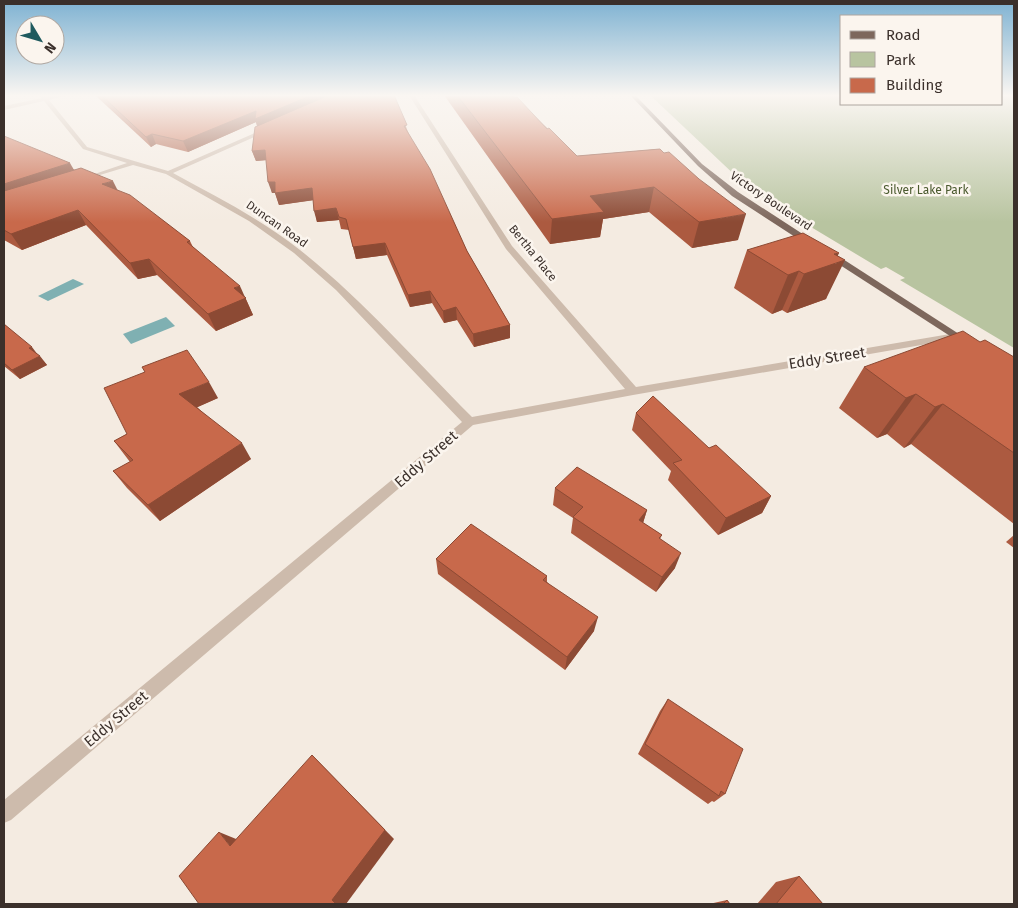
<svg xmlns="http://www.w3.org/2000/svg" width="1018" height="908" font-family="'Fira Sans',sans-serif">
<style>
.green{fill:#b8c4a0}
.water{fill:#7fb0b2}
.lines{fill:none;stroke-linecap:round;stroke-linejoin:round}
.minor{fill:#cdbbac;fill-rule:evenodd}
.major{fill:#7d675c;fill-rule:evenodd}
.wall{fill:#ac5a40}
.shaded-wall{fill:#8c4a34}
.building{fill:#c8694b;stroke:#8c4a34}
.labels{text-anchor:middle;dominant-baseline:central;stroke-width:5;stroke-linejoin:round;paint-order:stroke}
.far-park-label{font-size:12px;fill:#4a5a2e;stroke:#fbf5ee}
.far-street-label{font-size:12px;fill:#3b302b;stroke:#fbf5ee}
.street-label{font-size:15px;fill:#3b302b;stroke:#fbf5ee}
</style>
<rect width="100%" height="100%" fill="#f4ebe1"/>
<polygon class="green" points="650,95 842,95 842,104 1002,104 1002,95 1014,95 1014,348 900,280 905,278 886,267 881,269 766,200 740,180"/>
<g class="water">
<polygon points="73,279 84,284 48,301 38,296"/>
<polygon points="166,317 175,326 131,344 123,334"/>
</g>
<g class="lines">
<path class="minor" d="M40 95H45L47 97 68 95 49 100 87 147 168 171 266 128H270V130L173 173C217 197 261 219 300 250 362 299 416 361 472 417L625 389 506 249 409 95H414L512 246 636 387 956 333 961 336 956 339 633 395 473 425 11 820 4 823V800L462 422 336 290 294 253 249 221 166 174 133 165 80 181V179L127 163 83 149 44 101 4 110V106L42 98Z"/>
<g class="major">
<polygon points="630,95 635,95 702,164 738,192 815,242 815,246 809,246 732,196 698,166"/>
<polygon points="826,252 832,252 973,343 968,346 964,345 826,256"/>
</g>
</g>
<g class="wall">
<polygon points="95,95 394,95 408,132 467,251 510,325 510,338 474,347 457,320 444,323 432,303 410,307 387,255 356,259 349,230 341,229 339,220 317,222 313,200 279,205 275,193 272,193 266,160 256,161 252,151 257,126 256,122 188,152 156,144 151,147"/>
<polygon points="444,95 512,95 577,156 660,149 738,240 692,248 649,212 603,219 600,237 550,244"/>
<polygon points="4,136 117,190 190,241 193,247 245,297 253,315 216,331 157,275 138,279 86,225 22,250 4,240"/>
<polygon points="747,250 837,256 826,299 787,313 782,310 772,314 734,288"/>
<polygon points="4,324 38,355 47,365 20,379 4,366"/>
<polygon points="980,342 1014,357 1014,524 911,444 904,448 887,434 877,438 839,408 864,367"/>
<polygon points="145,372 218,398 197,407 251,459 160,521 127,488 113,471 130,462 114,441 127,434"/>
<polygon points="636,413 709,448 771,496 762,513 718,535 668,480 671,471 632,430"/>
<polygon points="555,488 647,510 643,523 662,535 660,539 675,568 656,592 571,533 573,518 553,505"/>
<polygon points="1014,535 1014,548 1006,542"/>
<polygon points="436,559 547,576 547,582 594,631 565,670 438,574"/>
<polygon points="668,699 725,794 714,802 712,801 708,804 638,754 660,711"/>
<polygon points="799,876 823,904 757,904 776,882"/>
<polygon points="727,900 730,904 709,904"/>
</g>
<g class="shaded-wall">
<polygon points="312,95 336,95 258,129 256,122 188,152 183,141 256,111"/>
<polygon points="152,134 156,144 151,147 146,137"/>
<polygon points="265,150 268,160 256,161 252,151"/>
<polygon points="70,163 78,177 4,202 4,184"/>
<polygon points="113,181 120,195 102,184"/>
<polygon points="268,182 275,182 278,193 272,193"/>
<polygon points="654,187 649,212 603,219 600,237 550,244 552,219 590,196"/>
<polygon points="312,188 315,200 279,205 275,193"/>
<polygon points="336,208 339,220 317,222 314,211"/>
<polygon points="78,210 86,225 22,250 11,234"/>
<polygon points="746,214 738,240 692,248 699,222"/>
<polygon points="385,243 387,255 356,259 353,247"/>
<polygon points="839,253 834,264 845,260 826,299 787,313 804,274 834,254"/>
<polygon points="149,259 157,275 138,279 130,263"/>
<polygon points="799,271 782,310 772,314 788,275"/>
<polygon points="240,286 253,315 216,331 208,314 234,288"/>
<polygon points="430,291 432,303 410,307 408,295"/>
<polygon points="456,307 457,320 444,323 443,311"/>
<polygon points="510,325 510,338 474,347 473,334"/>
<polygon points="32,347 38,355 29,348"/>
<polygon points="40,356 47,365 20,379 12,370"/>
<polygon points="209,382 218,398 189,411 179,394"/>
<polygon points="916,394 887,434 877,438 906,398"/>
<polygon points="943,404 911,444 904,448 935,407"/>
<polygon points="242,443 251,459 160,521 148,505"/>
<polygon points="771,496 762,513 718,535 726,518"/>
<polygon points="647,510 642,526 639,520"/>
<polygon points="681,553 675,568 656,592 662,577"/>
<polygon points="598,617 594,631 565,670 567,657"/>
<polygon points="312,755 394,839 346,904 336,904 332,900"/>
<polygon points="219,832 241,841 230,846"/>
</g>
<g class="building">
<polygon points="101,95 312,95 255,119 256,111 183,141 152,134 146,137"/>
<polygon points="329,95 394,95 407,125 404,126 430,169 467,251 510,325 473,334 456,307 443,311 430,291 408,295 385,243 353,247 346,219 339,217 336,208 314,211 312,188 275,193 275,182 268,182 265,150 252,151 255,127"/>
<polygon points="457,95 512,95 513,97 517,97 547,129 549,128 577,156 660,149 664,153 669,152 699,179 746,214 699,222 654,187 590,196 604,212 552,219"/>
<polygon points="4,136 70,163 4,184"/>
<polygon points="81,168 113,181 102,184 130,195 190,241 187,242 240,286 234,288 246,298 208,314 149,259 130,263 78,210 11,234 4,230 4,191"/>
<polygon points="803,233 839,253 834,254 845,260 804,274 799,271 788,275 747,250"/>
<polygon points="4,324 32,347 29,348 40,356 12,370 4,363"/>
<polygon points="963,331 980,342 985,340 1014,357 1014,367 1013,368 1014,369 1014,453 943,404 935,407 916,394 906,398 864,367"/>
<polygon points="187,350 209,382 179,394 242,443 148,505 113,471 133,460 114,441 127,434 104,388 145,372 142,367"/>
<polygon points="653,396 709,448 716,445 771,496 726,518 673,463 682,460 636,413"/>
<polygon points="577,467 647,510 639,520 662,535 659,538 681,553 662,577 573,517 583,507 555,488"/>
<polygon points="471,524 547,576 543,580 598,617 567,657 436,559"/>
<polygon points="668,699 743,749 725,794 721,791 719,796 645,744"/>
<polygon points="312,755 385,830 332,900 336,904 199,904 179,876 219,832 230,846"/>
<polygon points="799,876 823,904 776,904"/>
<polygon points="727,900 730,904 723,904"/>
</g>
<linearGradient id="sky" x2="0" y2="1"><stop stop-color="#7eb2d2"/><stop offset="0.43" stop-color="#faf6f2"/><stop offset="1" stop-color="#faf6f2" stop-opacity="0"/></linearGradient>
<rect width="1018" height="222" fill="url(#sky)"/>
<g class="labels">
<g class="far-park-label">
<text x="926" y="190">Silver Lake Park</text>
</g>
<g class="far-street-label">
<text transform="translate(771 201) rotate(34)">Victory Boulevard</text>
<text transform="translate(277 224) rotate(35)">Duncan Road</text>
<text transform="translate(533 253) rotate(51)">Bertha Place</text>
</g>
<g class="street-label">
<text transform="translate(827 358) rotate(-9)">Eddy Street</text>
<text transform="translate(426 459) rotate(-41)">Eddy Street</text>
<text transform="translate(116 719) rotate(-40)">Eddy Street</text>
</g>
</g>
<rect width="1018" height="908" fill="none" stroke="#3b302b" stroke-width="10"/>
<rect x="840" y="15" width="162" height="90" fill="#fbf5ee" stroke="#aea6a0"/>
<rect x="850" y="31" width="25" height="8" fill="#7d675c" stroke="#aea6a0"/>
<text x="886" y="40" font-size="15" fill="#3b302b">Road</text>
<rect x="850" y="52" width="25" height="15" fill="#b8c4a0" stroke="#aea6a0"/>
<text x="886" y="65" font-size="15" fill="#3b302b">Park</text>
<rect x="850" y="78" width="25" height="15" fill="#c8694b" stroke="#aea6a0"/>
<text x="886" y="90" font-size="15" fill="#3b302b">Building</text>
<g transform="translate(40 40) rotate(128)"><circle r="24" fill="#fbf5ee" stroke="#aea6a0"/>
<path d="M0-4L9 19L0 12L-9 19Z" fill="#1f5a5e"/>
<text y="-8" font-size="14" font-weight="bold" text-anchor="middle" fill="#3b302b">N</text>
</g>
</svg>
